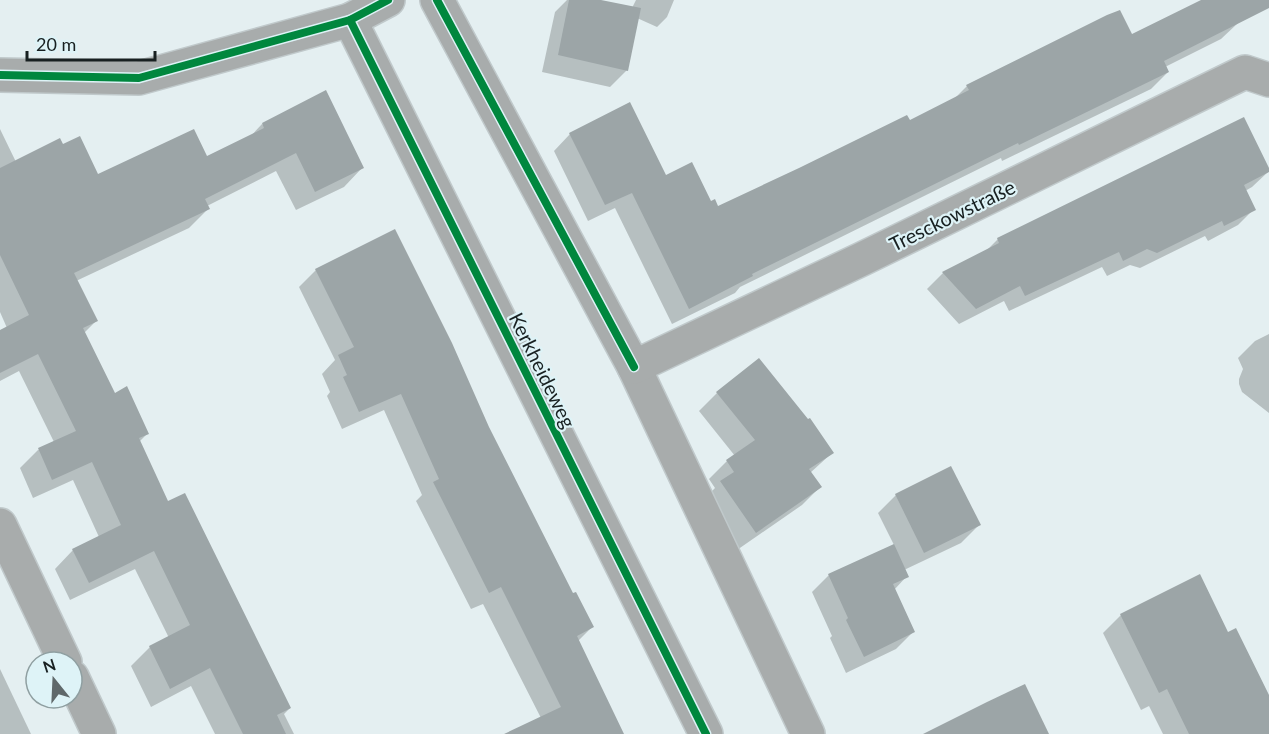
<svg xmlns="http://www.w3.org/2000/svg" width="1269" height="734" font-family="Lato,sans-serif">
<style>
.shadow{fill:#0003}
.building{fill:#9ca5a7}
.lines{fill:none;stroke-linecap:round;stroke-linejoin:round}
.minor-casing{stroke:#c0c9cb;stroke-width:36}
.minor{stroke:#a8acac;stroke-width:33}
.cycleway-casing{stroke:#def3f7;stroke-width:11}
.cycleway{stroke:#00873e;stroke-width:8}
.labels{text-anchor:middle;dominant-baseline:central;stroke-width:4.5;stroke-linejoin:round;paint-order:stroke}
.street-label{font-size:20px;fill:#182021;stroke:#def3f7}
</style>
<rect width="100%" height="100%" fill="#e4eff1"/>
<g class="shadow">
<polygon points="567,0 594,0 632,8 636,0 674,0 667,17 657,27 637,18 627,70 610,87 542,72 555,12"/>
<polygon points="1204,0 1227,0 1238,23 1221,39 1165,67 1168,72 1151,89 1002,161 1001,158 740,287 735,293 672,324 615,208 588,221 554,151 570,134 665,177 717,208 909,122 953,100 967,86 1131,36"/>
<polygon points="262,124 362,168 344,187 296,210 276,171 207,206 208,209 189,228 76,281 96,321 84,333 114,395 147,434 139,442 168,503 290,708 284,714 294,734 215,734 191,686 151,707 131,666 150,647 169,638 135,569 70,600 55,569 73,550 99,537 73,480 33,498 20,468 38,450 54,442 19,371 0,381 0,331 7,328 0,312 0,129 16,162 62,146 98,176 207,158 249,138"/>
<polygon points="1269,171 1252,187 1245,191 1254,209 1238,225 1208,241 1205,236 1140,268 1130,265 1107,276 1102,267 1009,311 1004,301 959,324 927,289 943,273 985,252 998,239"/>
<polygon points="316,270 488,428 573,595 592,627 578,641 622,734 513,734 541,718 483,604 471,609 416,501 422,495 384,410 342,429 327,396 330,392 322,374 335,360 299,287"/>
<polygon points="1269,334 1269,413 1242,392 1239,384 1239,379 1243,369 1238,358 1255,341"/>
<polygon points="717,393 832,453 810,473 820,487 802,505 737,550 703,500 715,488 709,479 727,461 735,456 699,411"/>
<polygon points="896,495 979,525 961,543 904,570 907,576 894,590 913,632 896,649 846,673 830,638 832,636 812,592 829,575 894,545 878,513"/>
<polygon points="1121,615 1269,698 1269,734 1163,734 1149,706 1141,710 1103,633"/>
<polygon points="0,669 31,734 0,734"/>
</g>
<g class="building">
<polygon points="569,0 601,0 641,8 628,71 558,55"/>
<polygon points="1201,0 1269,0 1269,8 1164,61 1169,72 1019,145 1018,143 752,274 753,276 689,309 632,193 605,205 569,133 630,102 666,175 692,162 711,201 715,199 718,206 799,168 907,115 910,120 969,90 966,85 1107,15 1120,10 1132,34"/>
<polygon points="326,90 364,168 315,192 296,153 205,199 210,209 74,273 98,321 83,328 115,393 127,386 149,434 139,438 168,501 185,493 291,708 277,715 286,734 243,734 210,668 170,689 149,646 190,625 154,551 89,583 72,549 121,525 92,462 52,480 38,448 76,431 38,354 0,373 0,330 29,315 0,255 0,168 60,138 63,144 80,136 98,174 194,129 207,156 264,128 262,123"/>
<polygon points="1244,117 1269,168 1269,172 1244,185 1256,210 1224,226 1222,221 1157,253 1147,249 1123,261 1119,252 1025,296 1020,286 976,309 942,272 999,243 997,238"/>
<polygon points="395,229 452,343 489,427 573,593 576,592 594,627 577,636 624,734 504,734 561,707 501,587 489,593 433,482 439,479 401,394 359,412 343,377 347,375 338,355 354,347 315,269"/>
<polygon points="759,358 808,419 810,418 834,453 809,469 822,487 756,533 720,481 734,472 726,460 755,440 716,392"/>
<polygon points="951,466 981,525 924,553 895,494"/>
<polygon points="894,544 909,577 893,584 915,632 864,657 846,620 848,618 828,574"/>
<polygon points="1200,574 1228,632 1236,628 1269,695 1269,734 1189,734 1167,689 1159,693 1120,614"/>
<polygon points="1025,684 1049,734 923,734 987,702"/>
</g>
<g class="lines">
<defs>
<g id="minor">
<polyline points="437,0 634,367 808,734"/>
<polyline points="350,20 706,734"/>
<polyline points="0,75 139,78 350,20 388,0"/>
<polyline points="634,367 862,259 1245,72 1269,80"/>
<polyline points="0,525 65,662"/>
<polyline points="72,677 99,734"/>
</g>
</defs>
<use href="#minor" class="minor-casing"/>
<use href="#minor" class="minor"/>
<defs>
<g id="cycleway">
<polyline points="437,0 634,367"/>
<polyline points="350,20 706,734"/>
<polyline points="0,75 139,78 350,20 388,0"/>
</g>
</defs>
<use href="#cycleway" class="cycleway-casing"/>
<use href="#cycleway" class="cycleway"/>
</g>
<g class="labels">
<g class="street-label">
<text transform="translate(952 215) rotate(-26)">Tresckowstraße</text>
<text transform="translate(543 370) rotate(64)">Kerkheideweg</text>
</g>
</g>
<g transform="translate(54 680) rotate(342)"><circle r="28" fill="#def3f7" stroke="#8f9fa1" stroke-width="1.5"/>
<path d="M0-4.5L10 22L0 15L-10 22Z" fill="#5f686a"/>
<text y="-9" font-size="16" font-weight="bold" text-anchor="middle" fill="#182021">N</text>
</g>
<path d="M27 51v9h128v-9" fill="none" stroke="#182021" stroke-width="3"/>
<text x="36" y="51" font-size="18" fill="#182021" stroke="#def3f7" stroke-width="4.5" paint-order="stroke">20 m</text>
</svg>
